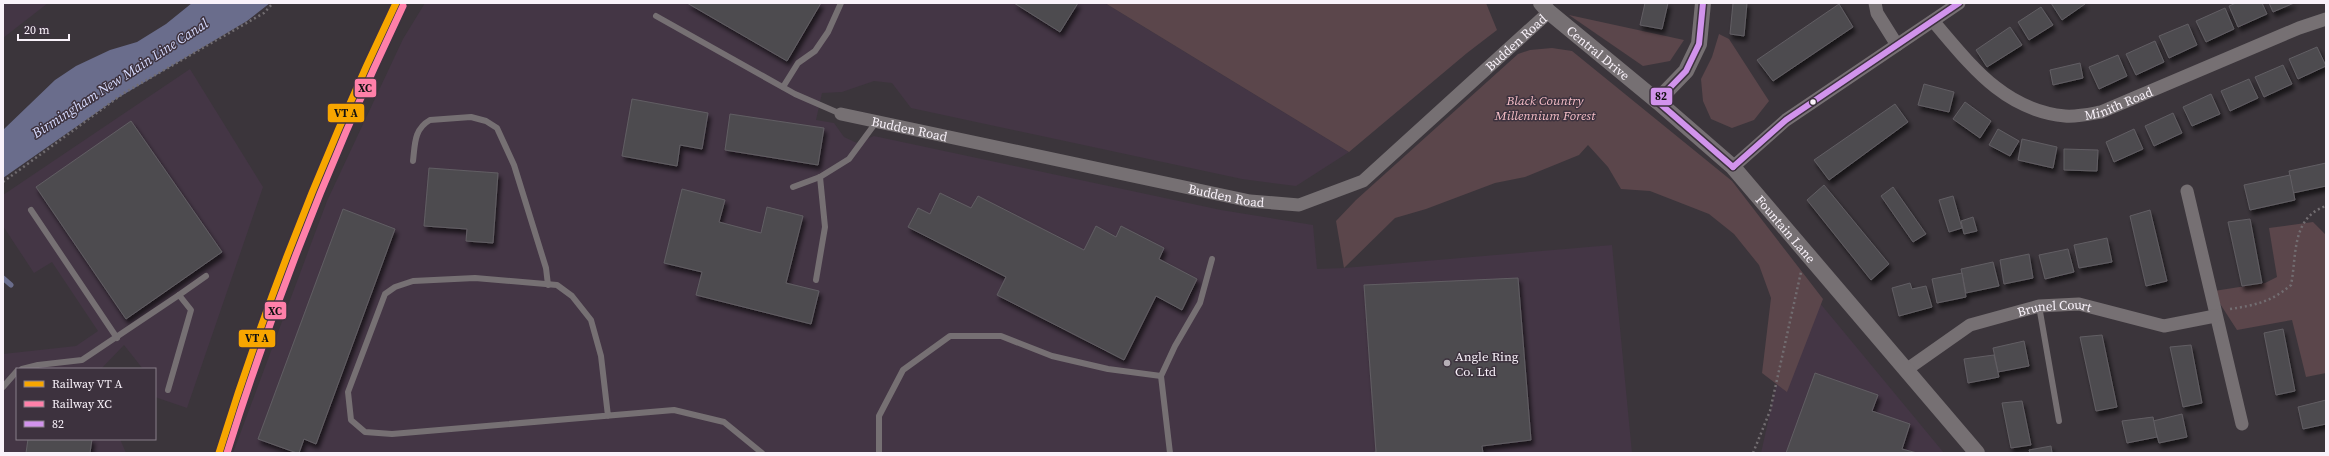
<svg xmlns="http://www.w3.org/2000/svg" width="2329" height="456" font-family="'Source Serif 4',serif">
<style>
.built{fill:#443645}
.green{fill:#5b464b}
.water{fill:#6a6d8c}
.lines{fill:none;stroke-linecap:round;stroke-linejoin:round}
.stream{stroke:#6a6d8c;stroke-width:5}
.building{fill:#4e4b50;stroke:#615e63;filter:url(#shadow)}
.path{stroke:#726d71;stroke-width:2.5;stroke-dasharray:2 3;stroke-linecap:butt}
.service{stroke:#767073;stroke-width:6}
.minor{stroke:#767073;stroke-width:13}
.tertiary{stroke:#767073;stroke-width:16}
.bus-1-casing{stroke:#3d323e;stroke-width:9}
.bus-1{stroke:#d193ec;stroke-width:6}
.rail-1-casing{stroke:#3d323e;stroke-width:10}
.rail-2-casing{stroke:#3d323e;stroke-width:10}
.rail-1{stroke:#f7a600;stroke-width:7}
.rail-2{stroke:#ff80a9;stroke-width:7}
.bus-dot{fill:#f9f2fa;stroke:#3d323e;stroke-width:1.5}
.poi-dot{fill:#b6b0b7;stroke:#3d323e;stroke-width:1.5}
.labels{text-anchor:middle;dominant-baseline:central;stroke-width:3;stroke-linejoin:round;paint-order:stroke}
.street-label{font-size:13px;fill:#f9f2fa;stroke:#3d323e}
.park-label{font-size:13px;font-style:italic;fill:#f7bfc8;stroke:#3d323e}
.poi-label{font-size:13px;fill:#f9f2fa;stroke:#3d323e;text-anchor:start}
.water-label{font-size:14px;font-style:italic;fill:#d7dbff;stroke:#3d323e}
.line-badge{stroke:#3d323e;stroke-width:1.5}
.pale-badge-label{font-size:11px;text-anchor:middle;font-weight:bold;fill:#111}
</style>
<defs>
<filter id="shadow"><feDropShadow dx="2.5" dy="4.5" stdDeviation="2" flood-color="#0009"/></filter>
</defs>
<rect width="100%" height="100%" fill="#3b353b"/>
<g class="built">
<polygon points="3,3 48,3 3,38"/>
<polygon points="425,3 1105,3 1349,152 1296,186 1242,179 911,108 892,83 874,81 842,92 822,93 816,120 834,123 844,137 857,143 874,136 1221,210 1313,225 1317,269 1344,268 1612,245 1632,453 233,453 327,201 403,39"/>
<polygon points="190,69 263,187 187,408 155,397 155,369 143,369 124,345 101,369 17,369 17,439 120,439 126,453 3,453 3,354 76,346 98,331 52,262 34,273 3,226 3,195"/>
<polygon points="1800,279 1944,453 1761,453"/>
</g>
<g class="green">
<polygon points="1105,3 1486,3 1497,30 1467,53 1349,152"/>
<polygon points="1569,15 1684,40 1670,61 1643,66"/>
<polygon points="1719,34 1729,39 1769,101 1754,120 1732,128 1711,119 1703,101 1701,79 1712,57"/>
<polygon points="1552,48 1572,51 1732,181 1823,299 1787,392 1762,373 1771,298 1759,265 1734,234 1709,214 1650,191 1621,189 1608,167 1588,145 1579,155 1525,177 1495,183 1426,209 1395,218 1344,268 1336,221 1356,200 1518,54 1530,50"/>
<polygon points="2313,222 2326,235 2326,373 2306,377 2292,320 2237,330 2215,296 2214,291 2265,283 2277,277 2269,228"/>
</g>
<polygon class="water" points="192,3 270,3 247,21 116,99 3,178 3,130 55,80 76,66 110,50 137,42 166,24"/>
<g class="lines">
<polyline class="stream" points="3,278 11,285"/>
</g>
<g class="building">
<polygon points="687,3 821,3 787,61"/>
<polygon points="1014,3 1078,3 1060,32"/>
<polygon points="1645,3 1668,3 1662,29 1640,25"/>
<polygon points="1733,3 1747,3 1744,36 1730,34"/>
<polygon points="2051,3 2084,3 2085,4 2062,20"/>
<polygon points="2236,3 2262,3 2267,14 2238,27 2229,6"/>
<polygon points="2269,3 2294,3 2273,12"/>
<polygon points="1839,4 1853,27 1773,81 1757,60"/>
<polygon points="2041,7 2053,25 2029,40 2018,22"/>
<polygon points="2225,8 2234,29 2206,42 2196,21"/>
<polygon points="2188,24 2197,45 2169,58 2159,36"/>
<polygon points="2010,27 2022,45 1987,67 1976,50"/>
<polygon points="2155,41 2164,62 2136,75 2126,54"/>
<polygon points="2317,47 2326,66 2298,79 2289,59"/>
<polygon points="2118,55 2127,76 2099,89 2089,67"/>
<polygon points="2080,63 2083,78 2053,85 2050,70"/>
<polygon points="2283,65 2292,84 2264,97 2255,77"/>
<polygon points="2249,79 2258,98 2230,111 2221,91"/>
<polygon points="1924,84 1954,92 1949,112 1918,105"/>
<polygon points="2211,94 2220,114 2192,126 2183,107"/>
<polygon points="632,99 708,113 702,149 680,145 677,166 622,156"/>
<polygon points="1965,102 1991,121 1980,138 1953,119"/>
<polygon points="1895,104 1908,122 1829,180 1814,160"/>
<polygon points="2173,113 2182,133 2154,146 2145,126"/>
<polygon points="730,114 824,128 818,165 725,150"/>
<polygon points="131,121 222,252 126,319 36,187"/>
<polygon points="1998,129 2019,141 2010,156 1989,145"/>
<polygon points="2134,129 2143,149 2114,162 2106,142"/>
<polygon points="2022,139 2057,147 2053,168 2018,160"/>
<polygon points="2064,149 2098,150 2097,171 2064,170"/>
<polygon points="2326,163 2326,186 2293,193 2289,171"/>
<polygon points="429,168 498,173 493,243 466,241 467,229 424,226"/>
<polygon points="2290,175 2295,200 2250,210 2244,185"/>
<polygon points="1824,185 1889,264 1871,280 1807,200"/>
<polygon points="1893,187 1926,234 1913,242 1881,196"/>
<polygon points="682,189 725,200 719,222 761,233 767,207 803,216 786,283 819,291 811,324 696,295 702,272 664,263"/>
<polygon points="940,193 971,208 978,196 1084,250 1096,226 1116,237 1121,226 1164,248 1159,259 1197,279 1182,310 1156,296 1124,360 997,295 1006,277 908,227 918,208 930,214"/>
<polygon points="1953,196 1962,228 1949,232 1939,200"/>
<polygon points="343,209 395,229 316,444 304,439 299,453 297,453 258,439"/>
<polygon points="2150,210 2167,281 2146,286 2130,216"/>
<polygon points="1973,217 1977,231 1964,234 1961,221"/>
<polygon points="2250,219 2262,283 2242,286 2228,222"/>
<polygon points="2107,238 2112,262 2079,268 2074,245"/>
<polygon points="2068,249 2074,272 2045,279 2039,255"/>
<polygon points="2029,254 2033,278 2004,284 2000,260"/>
<polygon points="1993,262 1999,286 1966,293 1961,269"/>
<polygon points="1962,273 1966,297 1937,303 1932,279"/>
<polygon points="1518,278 1531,440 1482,446 1483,453 1371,453 1376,452 1364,285"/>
<polygon points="1910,283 1912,289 1926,286 1932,307 1899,316 1892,288"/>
<polygon points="2283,329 2295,391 2276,395 2264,333"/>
<polygon points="2102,335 2117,407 2096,411 2080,337"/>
<polygon points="2024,341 2029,366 1998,372 1993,348"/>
<polygon points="2191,345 2202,403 2183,407 2170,347"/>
<polygon points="1994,355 1999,377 1968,383 1964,359"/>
<polygon points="1815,373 1878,395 1872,411 1910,424 1902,449 1917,453 1786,453"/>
<polygon points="2326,400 2326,424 2303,429 2298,407"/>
<polygon points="2022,401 2031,445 2011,448 2002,403"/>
<polygon points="2182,414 2187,437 2159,443 2153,421"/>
<polygon points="2153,417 2157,437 2127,443 2122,421"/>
<polygon points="28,439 92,439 90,453 26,453"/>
<polygon points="2051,446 2052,453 2030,453 2029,450"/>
</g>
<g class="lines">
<g class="path">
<polyline points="3,182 124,93 264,13 273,3"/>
<path d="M2230 309C2256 305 2271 302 2291 285 2297 255 2291 218 2326 206"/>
<polyline points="1753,453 1770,411 1801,272"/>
</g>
<g class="service">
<polyline points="656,16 795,94 841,114"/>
<polyline points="783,87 798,63 815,51 828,32 841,3"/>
<path d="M413 161C415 144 414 129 430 120L471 117 486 121 497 128 514 165 546 268 548 285"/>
<polyline points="793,187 820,177 849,159 877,121"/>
<polyline points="31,210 117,338"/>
<polyline points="816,280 825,227 820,177"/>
<polyline points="179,295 206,276"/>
<polyline points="2039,306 2059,421"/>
<polyline points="22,369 38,365 82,360 179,295 191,310 168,390"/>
<polyline points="3,387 17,371"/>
<polyline points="608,416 601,356 591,320 572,296 557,285 475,278 413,281 395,287 385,294 348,392 351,420 365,432 392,434 674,410 724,422 762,453"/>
<polyline points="879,453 879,416 903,370 950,336 1001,336 1052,356 1108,369 1161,376"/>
<polyline points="1170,453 1161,376 1175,346 1200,303 1212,259"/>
</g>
<g class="minor">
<polyline points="1875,3 1877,13 1897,45"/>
<path id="s1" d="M1933 21C1970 64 2003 110 2065 116 2077 117 2090 114 2101 112L2299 28 2326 19"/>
<path id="s2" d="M841 114 1250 201 1299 205 1363 181 1549 12"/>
<polyline points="1733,167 1786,120 1959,3"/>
<polyline points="2187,191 2242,424"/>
<path id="s3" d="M1906 370 1970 325 2039 306 2079 304 2164 326 2215 316"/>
</g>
<g class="tertiary">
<path id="s4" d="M1541 3 1549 12 1657 101"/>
<path id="s5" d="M1703 3 1699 44 1686 71 1657 101 1733 167 1977 453"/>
</g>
<defs>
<g id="bus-1">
<polyline points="1703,3 1699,44 1686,71 1657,101 1733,167"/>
<polyline points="1733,167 1786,120 1959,3"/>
</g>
</defs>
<use href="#bus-1" class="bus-1-casing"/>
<use href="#bus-1" class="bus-1"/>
<defs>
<path id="rail-1" d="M219 453C267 298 326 149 396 3"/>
<path id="rail-2" d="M227 453C275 299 334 151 403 6"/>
</defs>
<use href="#rail-1" class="rail-1-casing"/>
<use href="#rail-2" class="rail-2-casing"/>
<use href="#rail-1" class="rail-1"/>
<use href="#rail-2" class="rail-2"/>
</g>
<circle class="bus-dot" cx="1813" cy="102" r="3.5"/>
<circle class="poi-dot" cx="1447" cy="363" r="4"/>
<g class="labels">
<g class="street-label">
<text stroke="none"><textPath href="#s2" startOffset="742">Budden Road</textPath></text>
<text stroke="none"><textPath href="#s4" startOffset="76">Central Drive</textPath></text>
<text stroke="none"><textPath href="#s1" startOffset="223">Minith Road</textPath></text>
<text stroke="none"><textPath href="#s2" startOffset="70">Budden Road</textPath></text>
<text stroke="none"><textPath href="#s2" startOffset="394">Budden Road</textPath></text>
<text stroke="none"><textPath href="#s5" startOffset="295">Fountain Lane</textPath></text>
<text stroke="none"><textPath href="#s3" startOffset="165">Brunel Court</textPath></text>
</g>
<g class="park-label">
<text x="1545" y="100">Black Country<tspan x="1545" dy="15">Millennium Forest</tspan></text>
</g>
<g class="poi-label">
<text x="1455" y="356">Angle Ring<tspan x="1455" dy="15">Co. Ltd</tspan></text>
</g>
<g class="water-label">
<text transform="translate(120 78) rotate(-33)">Birmingham New Main Line Canal</text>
</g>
</g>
<g class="line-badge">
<rect x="354" y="78" width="23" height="20" rx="4" fill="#ff80a9"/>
<rect x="1650" y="87" width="23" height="19" rx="4" fill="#d193ec"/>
<rect x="327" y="103" width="38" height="20" rx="4" fill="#f7a600"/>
<rect x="264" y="301" width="23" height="19" rx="4" fill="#ff80a9"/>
<rect x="238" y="329" width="38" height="19" rx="4" fill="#f7a600"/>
</g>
<g class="pale-badge-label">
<text x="365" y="92">XC</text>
<text x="1661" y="100">82</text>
<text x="346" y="117">VT A</text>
<text x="275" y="315">XC</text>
<text x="257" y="342">VT A</text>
</g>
<rect width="2329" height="456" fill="none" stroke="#f9f2fa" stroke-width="8"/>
<rect x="16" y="368" width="140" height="72" fill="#3d323e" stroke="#887f89"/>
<rect x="24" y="381" width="20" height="6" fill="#f7a600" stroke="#887f89"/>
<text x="52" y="388" font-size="12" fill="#f9f2fa">Railway VT A</text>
<rect x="24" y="401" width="20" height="6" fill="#ff80a9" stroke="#887f89"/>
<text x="52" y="408" font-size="12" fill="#f9f2fa">Railway XC</text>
<rect x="24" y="421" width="20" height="6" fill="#d193ec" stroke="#887f89"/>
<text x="52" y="428" font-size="12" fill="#f9f2fa">82</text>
<path d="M18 34v6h51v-6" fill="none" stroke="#f9f2fa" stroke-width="2"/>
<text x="24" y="34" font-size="12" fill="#f9f2fa" stroke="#3d323e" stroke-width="3" paint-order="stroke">20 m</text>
</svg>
